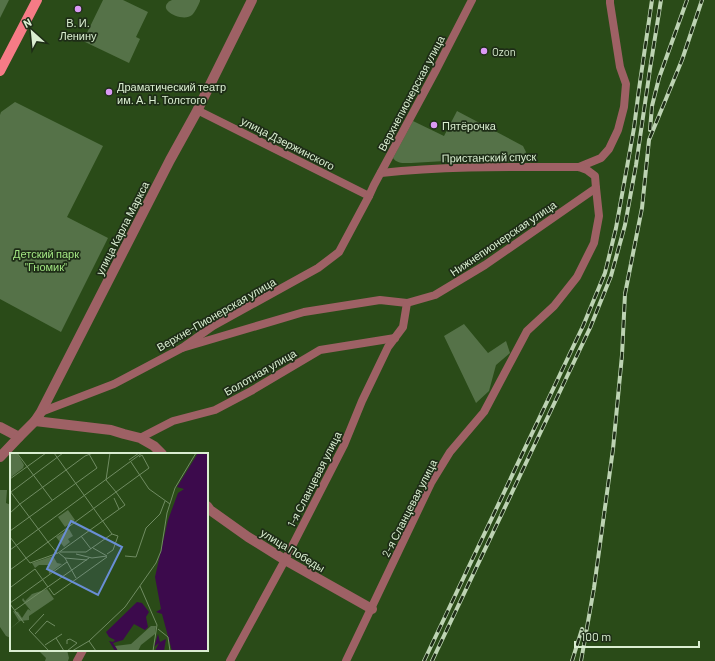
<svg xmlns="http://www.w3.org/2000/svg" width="715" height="661" font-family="Barlow,sans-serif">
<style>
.green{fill:#557248}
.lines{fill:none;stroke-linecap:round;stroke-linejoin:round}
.minor{stroke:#9e6165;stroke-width:8}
.tertiary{stroke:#9e6165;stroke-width:10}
.primary{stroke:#f67b86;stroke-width:10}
.rail-casing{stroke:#bdd3b3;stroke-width:4}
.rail{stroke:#1e2d17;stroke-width:2.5;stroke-dasharray:8;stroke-linecap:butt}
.poi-dot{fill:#db99f5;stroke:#1e2d17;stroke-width:1.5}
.labels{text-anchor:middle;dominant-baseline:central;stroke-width:3.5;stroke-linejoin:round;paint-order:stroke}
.poi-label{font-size:11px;fill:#daeed1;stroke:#1e2d17;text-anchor:start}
.street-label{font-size:11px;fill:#daeed1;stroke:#1e2d17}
.park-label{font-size:11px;fill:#a2e582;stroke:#1e2d17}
.inset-road{fill:none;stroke:#708c62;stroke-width:1}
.view{fill:#698ed5;fill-opacity:0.15;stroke:#698ed5;stroke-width:2}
.inset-edge{fill:none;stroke:#daeed1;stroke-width:2}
</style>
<rect width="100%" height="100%" fill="#2a4b18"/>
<g class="green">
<polygon points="0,0 9,0 0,18"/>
<polygon points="103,0 123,0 148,12 136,37 140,39 129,63 83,41"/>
<path d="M172 0H200V1C198 6 195 12 192 15 183 23 153 9 172 0Z"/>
<polygon points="15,102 103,146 67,217 108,238 61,332 0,299 0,115 1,112"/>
<path d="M457 111 523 146 526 152C519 164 508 163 497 158L411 163C405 163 397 164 393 158L413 121 444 136Z"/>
<polygon points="464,324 488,353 506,341 510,353 496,365 489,391 476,403 444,336"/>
<polygon points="0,490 7,490 6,503 11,505 11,638 6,636 0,627"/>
<polygon points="38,650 67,650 69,658 68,661 45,661 46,658"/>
</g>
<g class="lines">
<g class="minor">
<polyline points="197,110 369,196"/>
<polyline points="579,167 601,158 609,149 618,130 624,107 626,84 620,67 610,3 610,0"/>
<path d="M182 348 304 312 380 300 407 303 435 295 485 265 596 188 595 176 587 170 579 167C513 167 447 166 381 173"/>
<polyline points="41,412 114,384 182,348 213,326 318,268 339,252 369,196 374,185 435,72 472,0"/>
<polyline points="140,438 173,421 215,410 251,391 320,350 395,338"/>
<polyline points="77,661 83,650"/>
<polyline points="230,661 285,560 344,445 362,401 388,347 403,327 407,303"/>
<polyline points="346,661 431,483 450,452 484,412 527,331 554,306 577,277 594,243 599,216 596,188"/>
</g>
<g class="tertiary">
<polyline points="35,421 111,430 124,434 140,438 154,446 162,454"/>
<polyline points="0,427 19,437"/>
<polyline points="0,457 19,437 35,421 41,412 170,160 196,113 252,0"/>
<polyline points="207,506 210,510 248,537 285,560 372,609"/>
</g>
<polyline class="primary" points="0,71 37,0"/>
<defs>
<g id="rail">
<polyline points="650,130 652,106 659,78 687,0"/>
<polyline points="424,661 583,326 605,273 616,228 634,128 639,89 652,0"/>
<polyline points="432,661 590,328 611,276 625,225 636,165 650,69 661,0"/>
<polyline points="572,661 582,629"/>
<polyline points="581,661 594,588 613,449 622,355 625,294 642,208 649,140 682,60 702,0"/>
</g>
</defs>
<use href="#rail" class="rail-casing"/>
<use href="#rail" class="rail"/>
</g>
<g class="poi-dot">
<circle cx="78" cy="9" r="4"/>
<circle cx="484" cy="51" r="4"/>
<circle cx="109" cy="92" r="4"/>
<circle cx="434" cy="125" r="4"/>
</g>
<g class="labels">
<g class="poi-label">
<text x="78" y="22" text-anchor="middle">В. И.<tspan x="78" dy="13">Ленину</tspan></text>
<text x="492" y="51">Ozon</text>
<text x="117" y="86">Драматический театр<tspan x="117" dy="13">им. А. Н. Толстого</tspan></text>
<text x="442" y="125">Пятёрочка</text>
</g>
<g class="street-label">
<text transform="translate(411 93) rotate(-62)">Верхнепионерская улица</text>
<text transform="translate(288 143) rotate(27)">улица Дзержинского</text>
<text transform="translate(489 157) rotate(-1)">Пристанский спуск</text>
<text transform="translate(122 228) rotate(-63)">улица Карла Маркса</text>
<text transform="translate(503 238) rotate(-34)">Нижнепионерская улица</text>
<text transform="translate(216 314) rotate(-30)">Верхне-Пионерская улица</text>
<text transform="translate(260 372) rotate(-30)">Болотная улица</text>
<text transform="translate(314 479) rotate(-63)">1-я Сланцевая улица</text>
<text transform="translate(409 508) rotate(-63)">2-я Сланцевая улица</text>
<text transform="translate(293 550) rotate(31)">улица Победы</text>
</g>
<g class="park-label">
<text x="46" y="253">Детский парк<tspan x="46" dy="13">"Гномик"</tspan></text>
</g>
</g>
<g transform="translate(10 453)">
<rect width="198" height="198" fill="#2a4b18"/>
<path d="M0 0H7L14 12 13 15 0 25ZM58 57 65 67 55 74 48 64ZM59 76 63 83 58 86 60 89 54 94 46 84ZM43 103 47 110 52 111 39 121 38 112H29L25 115 22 110ZM37 136 44 146 19 163V167L10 168 0 176 9 168 3 158 8 159 12 165 18 156 21 158 12 147 13 145 15 148 22 141ZM141 173H146L145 181 131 192 128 198H108L105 193 121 191Z" fill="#557248"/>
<path d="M188 0H198V198H162L152 161 146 159 151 156 145 124 158 67 168 40 174 36 167 34ZM127 149 132 150 139 159 136 164 138 174 135 177 124 171 113 187 103 190 108 198H105L99 188 103 189 105 187 99 184 96 179ZM148 181 150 189 156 186 154 198H145L149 190 144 194Z" fill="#3c0a4c"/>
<path class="inset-road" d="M7 0 42 47M44 0 84 56M119 7 129 0M121 9 139 36 160 51M0 26 36 0M96 27 100 0M0 38 38 89M1 39 53 0M104 45 109 56M10 51 75 3 83 0M84 56 102 81M0 60 10 51M0 78 87 15 79 1M71 83 81 96M0 84 16 105M38 89 47 100M83 95 97 103M0 97 132 0M50 99H76L102 81M49 100 55 105 66 125M66 101 82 105 97 103M97 101 103 97 108 83 102 81M115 103 126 104 136 75 150 61 155 48M16 105 20 110 48 100 115 52 106 39 139 15 132 2 129 4M55 105 77 107M0 117 106 39 96 27M130 133 147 172 143 198M1 134 25 116 38 134M39 135 44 142 97 104M0 150 57 109M0 151 14 170M5 157 79 105M34 161 19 177 39 198M148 176 158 184 160 198M25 181 37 168 45 173M46 185 54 198M79 188 86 198M57 191V187L60 186 67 190 57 198M35 192 52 181M62 198 79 188 115 154 146 110 151 98 157 60 165 35 186 0"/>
<path class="view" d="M61 68 112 94 88 142 37 116Z"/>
<rect width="198" height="198" class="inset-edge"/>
</g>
<g transform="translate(32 32) rotate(333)" stroke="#1e2d17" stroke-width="3" paint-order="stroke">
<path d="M0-3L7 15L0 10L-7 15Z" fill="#daeed1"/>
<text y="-6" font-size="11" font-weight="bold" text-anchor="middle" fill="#daeed1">N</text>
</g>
<path d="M575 641v6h124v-6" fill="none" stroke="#daeed1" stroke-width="2"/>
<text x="581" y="641" font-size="12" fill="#daeed1" stroke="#1e2d17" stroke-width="3" paint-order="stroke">100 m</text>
</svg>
